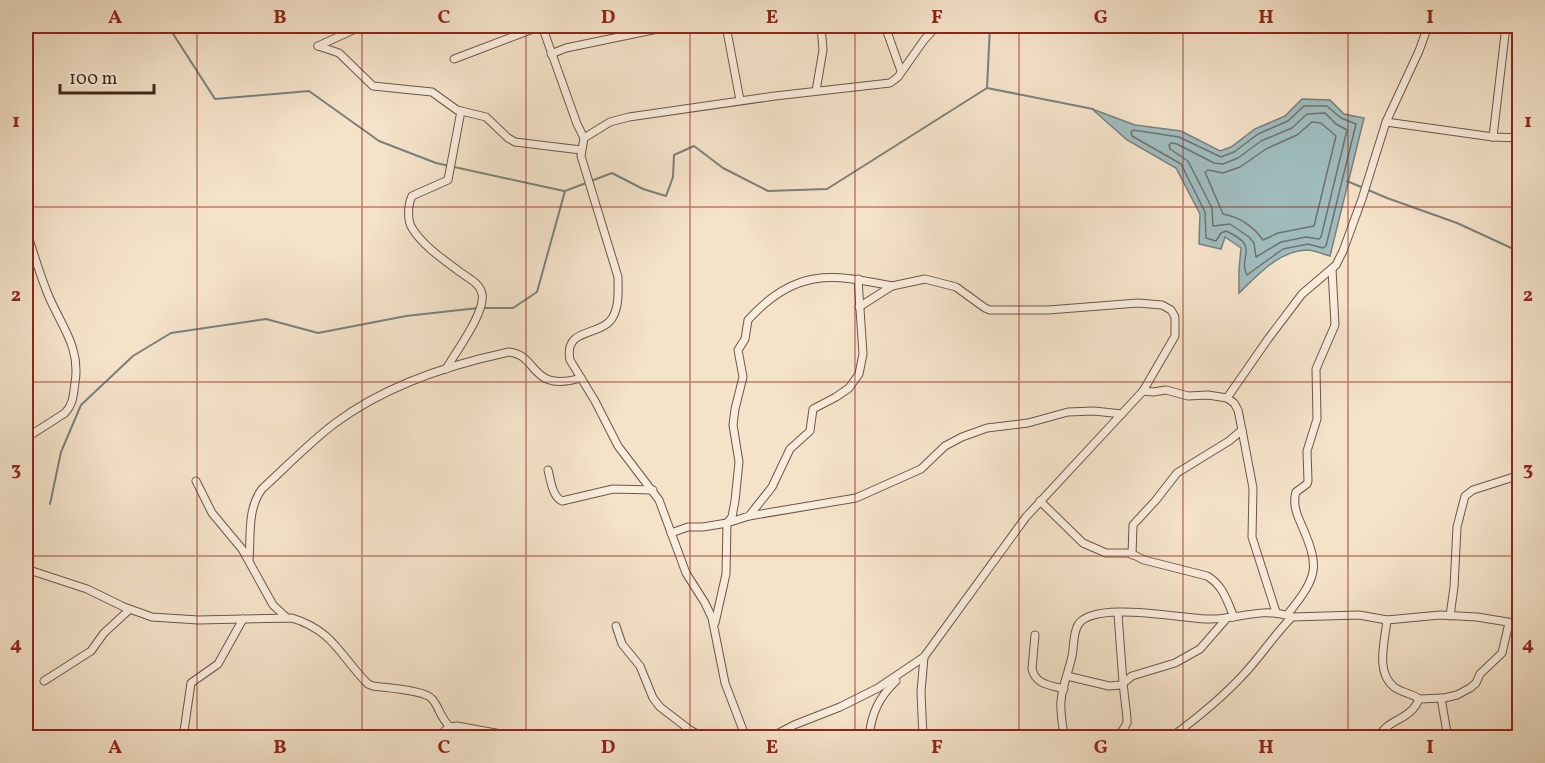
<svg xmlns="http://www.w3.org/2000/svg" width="1545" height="763" font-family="Vollkorn,serif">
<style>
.water{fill:#9fbcbe;stroke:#79817c;stroke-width:1.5}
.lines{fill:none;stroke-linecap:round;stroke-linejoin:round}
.shore{stroke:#70726c;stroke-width:1.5}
.stream{stroke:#79817c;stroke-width:2}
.street-casing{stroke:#6e5646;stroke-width:9}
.street{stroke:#f8ecdc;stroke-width:7}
.grid{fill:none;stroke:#8f2418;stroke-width:1.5;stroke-opacity:0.55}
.neatline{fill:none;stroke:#8f2418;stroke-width:2}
.grid-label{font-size:20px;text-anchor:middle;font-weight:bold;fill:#8f2418}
</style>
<rect width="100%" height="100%" fill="#f4e2c9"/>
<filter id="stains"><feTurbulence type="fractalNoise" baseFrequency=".00333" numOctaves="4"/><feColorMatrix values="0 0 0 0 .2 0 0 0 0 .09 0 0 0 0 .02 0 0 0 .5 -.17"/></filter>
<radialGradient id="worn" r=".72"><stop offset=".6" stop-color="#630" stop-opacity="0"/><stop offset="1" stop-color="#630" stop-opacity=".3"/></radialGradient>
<path class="water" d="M1302 99 1330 100 1344 114 1364 118 1330 256C1323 254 1314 250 1307 250 1278 251 1258 275 1239 293V269L1241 248 1225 237 1221 249 1199 244 1200 214 1176 168 1127 140 1092 109 1135 125 1181 131 1220 151 1231 147 1255 129 1285 116Z"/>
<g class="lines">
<g class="shore">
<path d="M1304 106H1327L1341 118 1356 124 1326 246 1323 248 1308 244 1283 249 1247 275C1237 256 1262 247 1226 231L1221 233 1216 241 1206 238 1205 212 1181 164 1132 136 1131 132 1133 130 1179 137 1221 157 1234 152 1258 134 1288 121Z"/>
<polygon points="1307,114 1325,113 1336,124 1347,130 1321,237 1319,239 1306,237 1281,242 1256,257 1254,243 1249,237 1230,224 1213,226 1212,208 1188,161 1170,149 1169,145 1171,143 1177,144 1214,163 1223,164 1238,158 1261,141 1292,128"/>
<path d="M1312 122 1321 123 1336 136 1314 226 1278 233 1263 240C1253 226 1239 217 1223 214L1205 172 1208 170 1223 173 1240 167 1266 149 1297 135Z"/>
</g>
<g class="stream">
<polyline points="168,26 215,99 309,91 379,141 436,163 564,191"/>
<polyline points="987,88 990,26"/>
<polyline points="591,181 612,173 643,189 666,196 673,177 674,155 694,146 723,168 768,191 827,189 987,88 1093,109"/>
<polyline points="1347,181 1387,198 1457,223 1520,252"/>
<polyline points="483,308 513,308 537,292 565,191 586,183"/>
<polyline points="50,504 61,452 81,405 133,356 171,333 266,319 318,333 406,316 478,308"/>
</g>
<defs>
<g id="street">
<polyline points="542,26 577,124 584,138 610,122 629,117 775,96 890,83 898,77 924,40 937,26"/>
<polyline points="726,26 740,100"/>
<polyline points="885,26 901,71"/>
<polyline points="318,46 339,53 373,86 432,92 457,110 486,117 508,138 515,142 581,150"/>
<polyline points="318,46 362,26"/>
<polyline points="551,54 566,48 672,26"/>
<polyline points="454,59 541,26"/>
<polyline points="816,91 823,50 821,26"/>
<polyline points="1386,122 1419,51 1428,26"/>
<polyline points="1493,137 1506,26"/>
<path d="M584 138 581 156 618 277C618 291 620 311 609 322 595 336 564 329 570 360L595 401 618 446 659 500 686 573 705 603 712 618 725 683 746 738"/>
<path d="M26 230C33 251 39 272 47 292 60 325 81 346 75 383 73 395 74 403 65 413L26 438"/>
<polyline points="859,307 892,286 925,279 956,287 985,308 990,310 1048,310 1138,303 1162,305 1171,310 1175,317 1175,336 1143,391"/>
<path d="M446 369C455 353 486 312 482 294 480 283 468 278 460 272 444 260 422 245 412 228 407 220 408 204 412 196L448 180 461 111"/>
<polyline points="1227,398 1234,403 1238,410 1242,430 1253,488 1252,537 1276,612"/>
<path d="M548 470C551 481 552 496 562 501L613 489 653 490"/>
<polyline points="196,481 212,513 242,549 273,605 287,618"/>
<path d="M1040 501 1083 543 1106 553H1130L1144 560 1207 576C1223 585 1227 601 1234 617"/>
<polyline points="749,516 856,498 921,469 945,446 962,437 987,428 1028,423 1068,412 1094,411 1122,414"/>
<polyline points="671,533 688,527 703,527 727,523 749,516 772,487 790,449 810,431 813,409 836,397 849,388 859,374 863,354 858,279"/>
<polyline points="1132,555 1133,525 1156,500 1177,473 1229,441 1242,430"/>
<path d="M249 560C251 536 247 509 262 489 286 467 309 443 334 424 384 386 448 365 509 352 539 355 529 393 581 378"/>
<path d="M26 569 87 589 124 607 152 617 198 620 292 618C334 631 340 656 368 684L373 686C386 688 425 690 432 699 440 708 439 716 450 727"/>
<polyline points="1118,614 1123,683 1127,718 1127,723 1118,738"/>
<path d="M1287 615C1320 574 1320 567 1299 519 1295 510 1293 502 1296 492L1307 484 1308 481 1307 451 1317 419 1316 369 1335 325 1332 269"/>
<polyline points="1450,616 1454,587 1457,527 1465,496 1473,490 1520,475"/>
<path d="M715 623 726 574 727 523 732 517 735 501 739 462 733 425 735 409 743 377 738 350 745 339 748 320C794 269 830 273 892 286"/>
<polyline points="616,626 622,644 640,666 653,698 660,707 690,730 704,738"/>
<path d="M1035 635 1032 669C1036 685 1050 685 1064 689"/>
<polyline points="1067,676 1109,686 1121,685 1132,676 1175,663 1200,649 1227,618"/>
<polyline points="44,681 91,651 104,633 129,610"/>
<polyline points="1441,698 1448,738"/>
<polyline points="1419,699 1444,698 1457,695 1470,688 1476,683 1480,674 1502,653 1509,623"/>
<polyline points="183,738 191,683 218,664 243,619"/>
<path d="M440 738C444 729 449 727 457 726L524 738"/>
<polyline points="769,738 794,725 840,707 878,688 924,657 1026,517 1143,391 1153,392 1166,390 1188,396 1208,395 1227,398 1268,339 1302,294 1336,265 1343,251 1362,199 1386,122 1493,137 1520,138"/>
<path d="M869 738C871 714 879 697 896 681"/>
<polyline points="923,738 921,692 924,657"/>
<polyline points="995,738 996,738"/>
<path d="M1064 738C1063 725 1060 713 1061 701 1062 686 1069 671 1072 656 1074 647 1073 633 1078 625 1093 600 1183 619 1208 619 1237 620 1260 607 1289 616"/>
<path d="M1170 738C1196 719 1222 698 1244 674 1261 656 1274 635 1292 617L1359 615 1387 620 1440 615 1477 617 1520 624"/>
<path d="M1379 738C1385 719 1411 721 1419 699 1412 693 1402 693 1394 687 1375 672 1385 641 1387 620"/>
</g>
</defs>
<use href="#street" class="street-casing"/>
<use href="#street" class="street"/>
</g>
<path class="grid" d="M197 26V738M362 26V738M526 26V738M690 26V738M855 26V738M1019 26V738M1183 26V738M1348 26V738M26 207H1520M26 382H1520M26 556H1520"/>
<rect width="1545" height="763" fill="none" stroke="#f4e2c9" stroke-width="66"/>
<path d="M60 84v9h94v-9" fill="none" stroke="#41281a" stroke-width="3"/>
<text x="69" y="84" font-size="18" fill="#41281a" stroke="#f8ecdc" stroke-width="4.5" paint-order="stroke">100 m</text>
<rect x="33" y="33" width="1479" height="697" class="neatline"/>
<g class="grid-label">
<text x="115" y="23">A</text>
<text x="280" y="23">B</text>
<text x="444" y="23">C</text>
<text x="608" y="23">D</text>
<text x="772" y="23">E</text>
<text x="937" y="23">F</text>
<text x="1101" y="23">G</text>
<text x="1266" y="23">H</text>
<text x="1430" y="23">I</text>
<text x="16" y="127">1</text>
<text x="1528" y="127">1</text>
<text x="16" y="301">2</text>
<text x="1528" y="301">2</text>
<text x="16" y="475">3</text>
<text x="1528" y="475">3</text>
<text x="16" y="650">4</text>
<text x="1528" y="650">4</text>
<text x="115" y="753">A</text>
<text x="280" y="753">B</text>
<text x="444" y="753">C</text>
<text x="608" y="753">D</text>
<text x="772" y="753">E</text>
<text x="937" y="753">F</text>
<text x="1101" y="753">G</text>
<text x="1266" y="753">H</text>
<text x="1430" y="753">I</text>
</g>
<rect width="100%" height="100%" filter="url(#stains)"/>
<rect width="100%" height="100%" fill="url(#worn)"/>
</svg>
